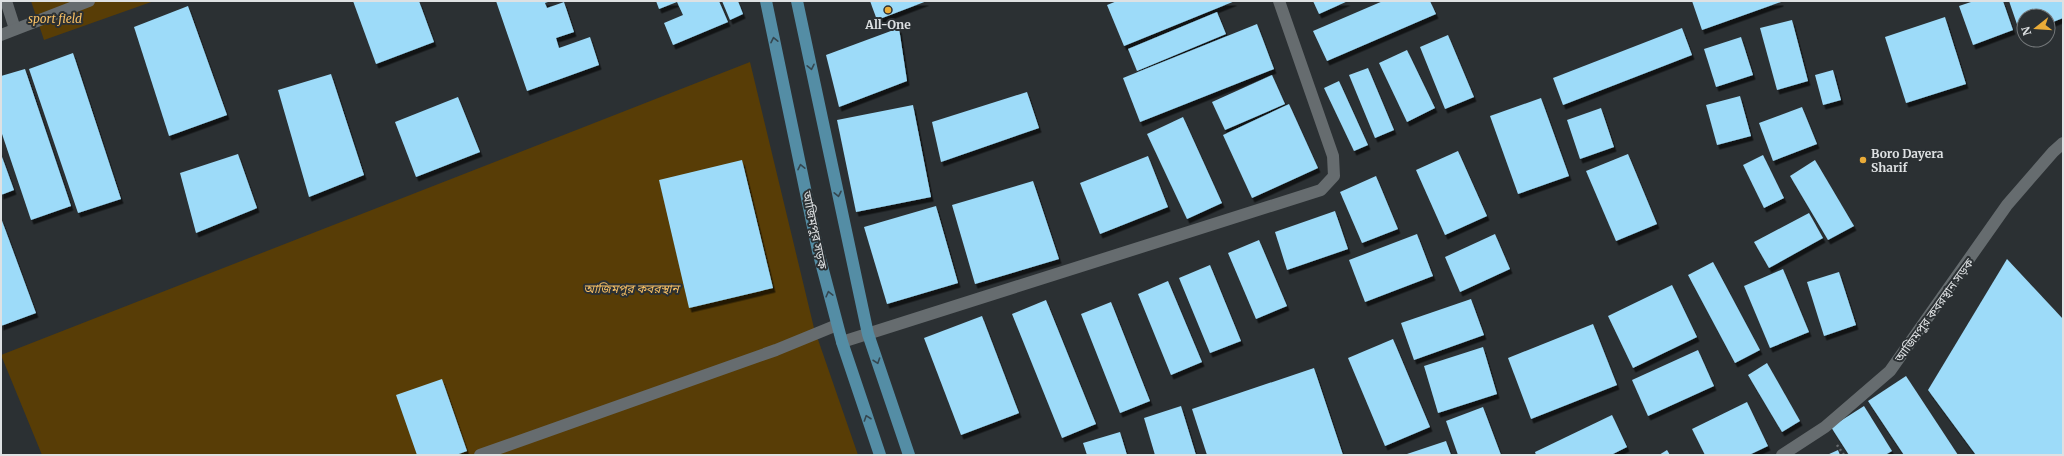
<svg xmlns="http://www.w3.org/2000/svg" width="2064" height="456" font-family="Merriweather,'Noto Sans Bengali',serif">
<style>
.green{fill:#583d06}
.building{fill:#9ddbf9;filter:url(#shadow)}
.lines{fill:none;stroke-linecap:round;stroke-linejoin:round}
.path{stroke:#676b6e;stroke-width:2.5;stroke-dasharray:2 3;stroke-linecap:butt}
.minor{stroke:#666c6f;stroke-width:12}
.major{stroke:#548da5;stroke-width:12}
.oneway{stroke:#354750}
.poi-dot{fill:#e9ab38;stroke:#2b3033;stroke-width:1.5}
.labels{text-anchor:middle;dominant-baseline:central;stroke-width:4;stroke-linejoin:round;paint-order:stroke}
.park-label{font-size:12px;font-style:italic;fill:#f6bf65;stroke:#2b3033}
.poi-label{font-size:12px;font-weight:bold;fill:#dee1e3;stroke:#2b3033}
.street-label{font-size:12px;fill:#dee1e3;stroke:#2b3033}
</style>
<defs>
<filter id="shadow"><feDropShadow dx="2.5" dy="4.5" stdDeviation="0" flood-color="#0009"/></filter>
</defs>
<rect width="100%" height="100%" fill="#2b3033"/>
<g class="green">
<polygon points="31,1 154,1 44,40"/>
<polygon points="750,62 814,328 858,455 42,455 1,355"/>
</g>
<g class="building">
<polygon points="353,1 419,1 434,42 376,64"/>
<polygon points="496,1 551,1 545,3 547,8 564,2 574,32 556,38 559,48 590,37 599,65 527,91"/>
<polygon points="656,1 719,1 728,22 673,45 664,23 683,15 677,2 659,9"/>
<polygon points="722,1 738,1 743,14 730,20"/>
<polygon points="870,1 927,1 877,20"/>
<polygon points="1117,1 1235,1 1124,46 1107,5"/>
<polygon points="1313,1 1348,1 1319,14"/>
<polygon points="1383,1 1430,1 1436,14 1327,61 1313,31"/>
<polygon points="1692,1 1781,1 1781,2 1702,30"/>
<polygon points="1974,1 2003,1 2013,30 1973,45 1959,6"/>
<polygon points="2009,1 2063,1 2063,18 2048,24 2048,16 2024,16 2024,32 2020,33"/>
<polygon points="188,6 227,115 169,136 134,27"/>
<polygon points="1217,12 1226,34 1137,71 1128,49"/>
<polygon points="1945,17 1966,84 1906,103 1885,37"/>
<polygon points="1792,20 1808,81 1777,90 1760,28"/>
<polygon points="1257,24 1274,69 1140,122 1123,78"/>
<polygon points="899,28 907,81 839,107 826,55"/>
<polygon points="1682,28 1692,55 1563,105 1553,78"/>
<polygon points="1448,35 1474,97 1445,109 1420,47"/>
<polygon points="1741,37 1753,75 1716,87 1704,49"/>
<polygon points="1407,50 1435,108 1407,122 1379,63"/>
<polygon points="73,53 121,199 78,213 29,69"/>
<polygon points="1368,68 1394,130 1375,138 1349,75"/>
<polygon points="25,69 71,206 31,220 1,131 1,76"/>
<polygon points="1833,70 1841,100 1823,105 1815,75"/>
<polygon points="331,74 364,175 309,197 278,90"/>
<polygon points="1272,75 1285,104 1225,130 1212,102"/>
<polygon points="1339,81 1368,145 1354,151 1324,88"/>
<polygon points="1027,92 1039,128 941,162 932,122"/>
<polygon points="1740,96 1751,136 1717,145 1706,105"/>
<polygon points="458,97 480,152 416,177 395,122"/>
<polygon points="1541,98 1569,176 1518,194 1490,116"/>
<polygon points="1289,104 1318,168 1252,198 1223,135"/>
<polygon points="913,105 931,197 856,212 837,120"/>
<polygon points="1802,107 1817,144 1773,161 1759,123"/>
<polygon points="1601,108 1614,147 1580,159 1567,120"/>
<polygon points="1183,117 1222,203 1187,219 1147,134"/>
<polygon points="1458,151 1487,216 1445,235 1416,170"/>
<polygon points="1,154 14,190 1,195"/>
<polygon points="238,154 257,208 196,233 180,173"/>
<polygon points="1628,154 1657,224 1616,241 1586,171"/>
<polygon points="1763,155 1784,198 1764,208 1743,165"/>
<polygon points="1148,156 1168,207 1100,234 1080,183"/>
<polygon points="742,160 773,288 689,308 659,180"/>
<polygon points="1815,160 1854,226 1828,240 1790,176"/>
<polygon points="1376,176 1398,229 1362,243 1340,192"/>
<polygon points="1033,181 1059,259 975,284 952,205"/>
<polygon points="936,206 958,283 887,304 864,227"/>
<polygon points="1335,211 1348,249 1287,270 1275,232"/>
<polygon points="1809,213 1823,238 1769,268 1754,242"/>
<polygon points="1,218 36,313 1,326"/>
<polygon points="1417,234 1433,276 1365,302 1349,260"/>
<polygon points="1495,234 1510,269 1460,292 1445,257"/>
<polygon points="1259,240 1287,306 1256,319 1228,253"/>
<polygon points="2007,259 2063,319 2063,455 1976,455 1928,390"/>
<polygon points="1713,262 1760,350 1735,363 1688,275"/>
<polygon points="1210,265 1241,341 1210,353 1179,278"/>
<polygon points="1783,269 1809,332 1770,348 1744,286"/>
<polygon points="1839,272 1856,325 1824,336 1807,282"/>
<polygon points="1168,281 1202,362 1171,375 1138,294"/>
<polygon points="1672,285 1697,337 1633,368 1608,316"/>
<polygon points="1471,299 1484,335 1414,360 1401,323"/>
<polygon points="1046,300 1096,424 1062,438 1012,314"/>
<polygon points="1111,302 1150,401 1120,413 1081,314"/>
<polygon points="982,316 1019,413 961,435 924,338"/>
<polygon points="1593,324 1617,385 1531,419 1508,358"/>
<polygon points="1393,339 1430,427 1385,446 1348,358"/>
<polygon points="1483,347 1497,394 1438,413 1424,366"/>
<polygon points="1698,350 1714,386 1648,416 1632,380"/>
<polygon points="1767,363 1800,421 1782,432 1748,375"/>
<polygon points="1314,368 1343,455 1207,455 1192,409"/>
<polygon points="1906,376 1958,455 1904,455 1868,401"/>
<polygon points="442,379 467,451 456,455 417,455 396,395"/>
<polygon points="1747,402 1768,446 1749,455 1705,455 1692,429"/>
<polygon points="1181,406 1196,455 1155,455 1144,418"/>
<polygon points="1864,406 1892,451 1885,455 1849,455 1831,427"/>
<polygon points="1483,407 1501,455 1458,455 1446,421"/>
<polygon points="1612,415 1627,447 1611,455 1536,455 1535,452"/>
<polygon points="1120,432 1127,455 1087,455 1083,443"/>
<polygon points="1446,441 1451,455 1404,455"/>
<polygon points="1667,450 1670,455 1659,455"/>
<polygon points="1838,450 1840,455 1827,455"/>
</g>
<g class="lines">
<polyline class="path" points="1837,445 1844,455"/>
<g class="minor">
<polyline points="6,1 15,29"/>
<polyline points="1,35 89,1"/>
<polyline points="842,342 1321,190 1334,176 1333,156 1279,1"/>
<polyline points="480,455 776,350 837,325"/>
<polyline points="1782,455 1825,427 1890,371 2007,205 2053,152 2063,143"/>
</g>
<g class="major">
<polyline points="766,1 818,251 842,342 880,455"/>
<polyline points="797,1 868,334 909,455"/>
</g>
</g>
<defs><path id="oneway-chevron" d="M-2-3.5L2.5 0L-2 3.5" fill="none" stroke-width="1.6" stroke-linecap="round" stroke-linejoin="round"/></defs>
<g class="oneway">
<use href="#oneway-chevron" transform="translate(774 40) rotate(-102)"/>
<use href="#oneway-chevron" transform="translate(811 67) rotate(78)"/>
<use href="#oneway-chevron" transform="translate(801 167) rotate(-102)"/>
<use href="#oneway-chevron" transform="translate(838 194) rotate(78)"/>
<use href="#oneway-chevron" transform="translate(829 294) rotate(-104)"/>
<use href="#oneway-chevron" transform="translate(877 361) rotate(71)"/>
<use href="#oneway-chevron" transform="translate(867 418) rotate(-109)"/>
</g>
<g class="poi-dot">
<circle cx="888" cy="10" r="4"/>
<circle cx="1863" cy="160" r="4"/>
</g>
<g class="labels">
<g class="park-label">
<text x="55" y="18">sport field</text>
<text x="631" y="288">আজিমপুর কবরস্থান</text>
</g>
<g class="poi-label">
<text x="888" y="24">All-One</text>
<text x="1871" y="153" text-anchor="start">Boro Dayera<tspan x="1871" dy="14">Sharif</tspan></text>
</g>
<g class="street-label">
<text transform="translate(815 230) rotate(78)">আজিমপুর সড়ক</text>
<text transform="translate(1934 310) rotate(-54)">আজিমপুর কবরস্থান সড়ক</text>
</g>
</g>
<rect width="2064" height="456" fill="none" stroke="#dee1e3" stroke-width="4"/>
<g transform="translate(2036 28) rotate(253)"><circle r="19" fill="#2b3033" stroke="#737779"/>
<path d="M0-3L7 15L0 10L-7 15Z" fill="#e9ab38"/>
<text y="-6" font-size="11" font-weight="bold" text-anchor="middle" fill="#dee1e3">N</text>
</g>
</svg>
